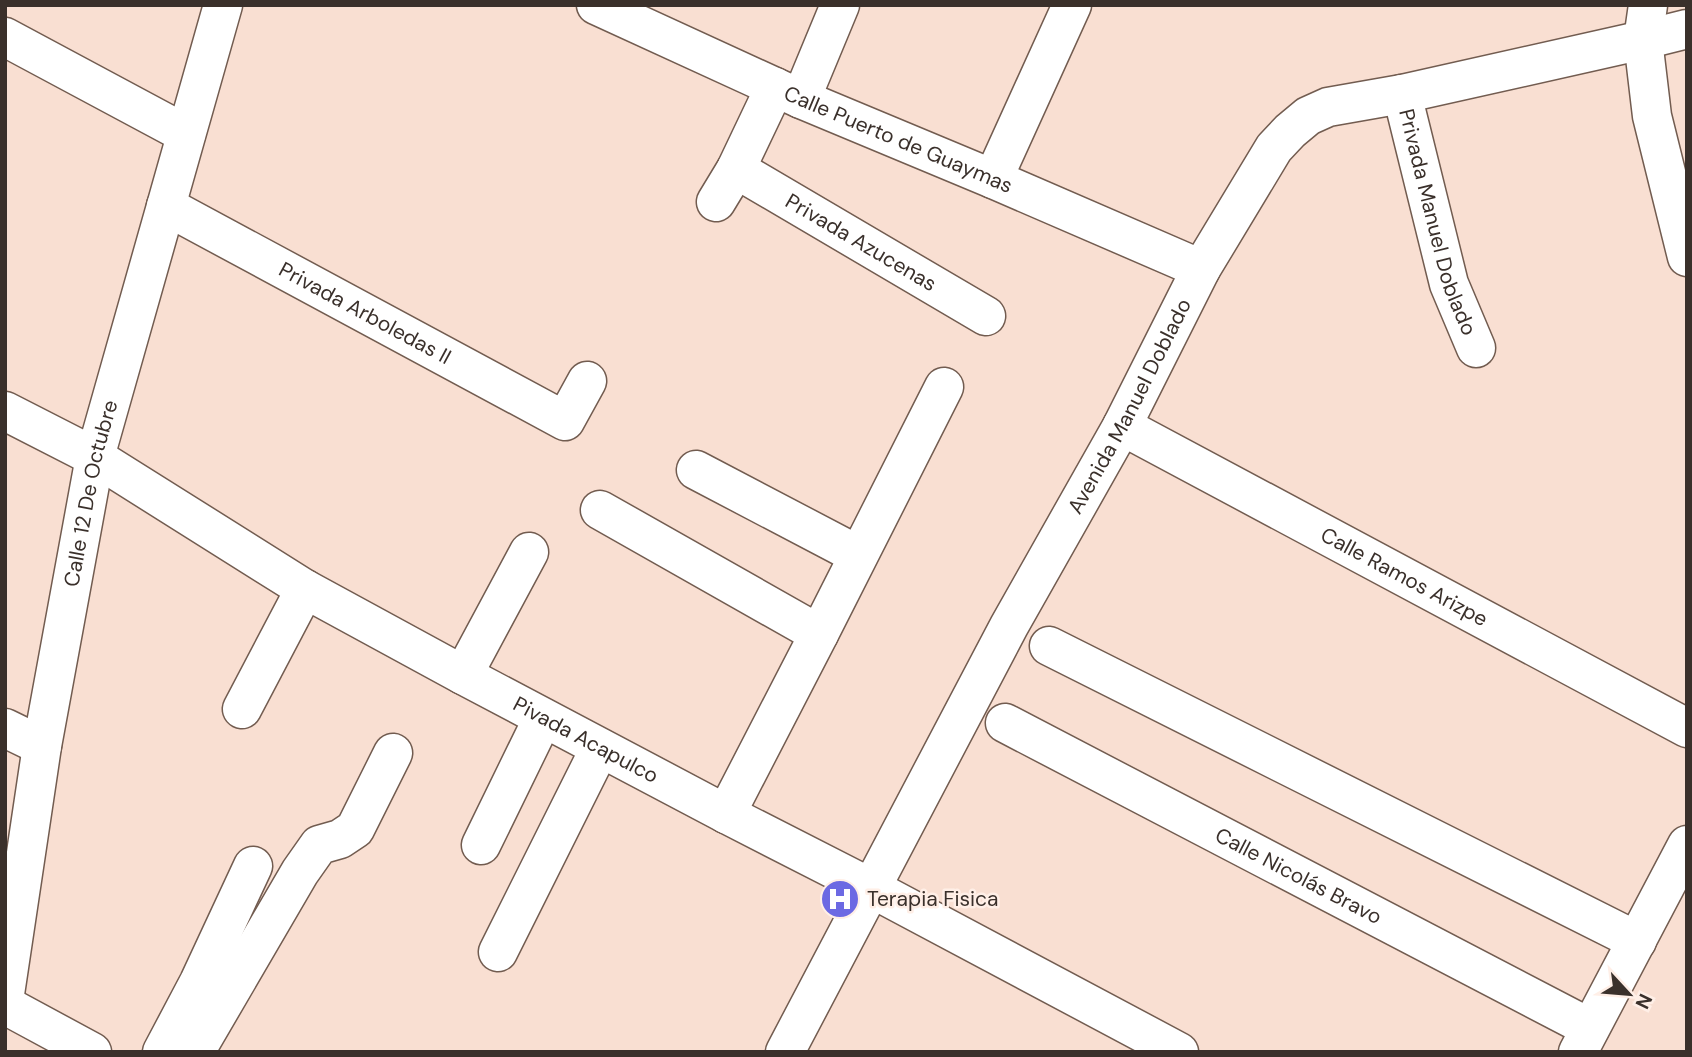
<svg xmlns="http://www.w3.org/2000/svg" width="1692" height="1057" font-family="'DM Sans',sans-serif">
<style>
.lines{fill:none;stroke-linecap:round;stroke-linejoin:round}
.minor-casing{stroke:#725c50;stroke-width:41}
.minor{stroke:#fff;stroke-width:38}
.labels{text-anchor:middle;dominant-baseline:central;stroke-width:5;stroke-linejoin:round;paint-order:stroke}
.street-label{font-size:21px;fill:#3a302b;stroke:#ffefe7}
.poi-label{font-size:21px;fill:#3a302b;stroke:#ffefe7;text-anchor:start}
</style>
<rect width="100%" height="100%" fill="#f9dfd2"/>
<g class="lines">
<defs>
<g id="minor">
<path id="s1" d="M596 5 801 99 993 179 1201 269"/>
<polyline points="1648,5 1643,40 1652,116 1687,257"/>
<polyline points="5,37 186,134"/>
<path id="s2" d="M1402 94 1449 284 1476 348"/>
<polyline points="801,99 840,5"/>
<path id="s3" d="M736 169 986 316"/>
<polyline points="993,179 1072,5"/>
<polyline points="716,202 736,169 775,87"/>
<path id="s4" d="M166 206 565 421 587 381"/>
<path id="s5" d="M5 411 95 457 305 589 463 675 726 814 871 888 1179 1052"/>
<path id="s6" d="M1122 426 1687 728"/>
<polyline points="696,470 858,555"/>
<polyline points="600,510 819,634"/>
<polyline points="1049,646 1637,941"/>
<polyline points="463,675 529,552"/>
<polyline points="242,709 305,589"/>
<path id="s7" d="M1005 723 1590 1028"/>
<polyline points="5,728 42,746"/>
<polyline points="726,814 819,634 944,387"/>
<polyline points="481,845 543,718"/>
<polyline points="498,952 600,748"/>
<path id="s8" d="M5 994 42 746 95 457 223 5"/>
<polyline points="5,1005 92,1052"/>
<polyline points="162,1052 199,982 253,866"/>
<polyline points="195,1052 300,872 319,845 340,839 355,829 393,753"/>
<path id="s9" d="M785 1052 1009 626 1122 426 1201 269 1274 148 1290 131 1308 116 1328 107 1402 94 1643 40 1687 29"/>
<polyline points="1578,1052 1687,845"/>
</g>
</defs>
<use href="#minor" class="minor-casing"/>
<use href="#minor" class="minor"/>
</g>
<defs>
<symbol id="hospital-disc" viewBox="-11 -11 22 22"><circle r="9.5" fill="#6c69e3" stroke="#ffefe7"/><path d="M-5-5h3v3.5h4V-5h3V5h-3V1.5h-4V5h-3Z" fill="#fff"/></symbol>
</defs>
<g fill-rule="evenodd">
<use href="#hospital-disc" x="818" y="877" width="44" height="44"/>
</g>
<g class="labels">
<g class="street-label">
<text stroke="none"><textPath href="#s1" startOffset="331">Calle Puerto de Guaymas</textPath></text>
<text stroke="none"><textPath href="#s2" startOffset="133">Privada Manuel Doblado</textPath></text>
<text stroke="none"><textPath href="#s3" startOffset="145">Privada Azucenas</textPath></text>
<text stroke="none"><textPath href="#s4" startOffset="226">Privada Arboledas II</textPath></text>
<text stroke="none"><textPath href="#s9" startOffset="732">Avenida Manuel Doblado</textPath></text>
<text stroke="none"><textPath href="#s8" startOffset="508">Calle 12 De Octubre</textPath></text>
<text stroke="none"><textPath href="#s6" startOffset="320">Calle Ramos Arizpe</textPath></text>
<text stroke="none"><textPath href="#s5" startOffset="668">Pivada Acapulco</textPath></text>
<text stroke="none"><textPath href="#s7" startOffset="331">Calle Nicolás Bravo</textPath></text>
</g>
<g class="poi-label">
<text x="867" y="899">Terapia Fisica</text>
</g>
</g>
<rect width="1692" height="1057" fill="none" stroke="#3a302b" stroke-width="14"/>
<g transform="translate(1629 994) rotate(116)" stroke="#ffefe7" stroke-width="5" paint-order="stroke">
<path d="M0-5L12 26L0 18L-12 26Z" fill="#3a302b"/>
<text y="-10" font-size="19" font-weight="bold" text-anchor="middle" fill="#3a302b">N</text>
</g>
</svg>
